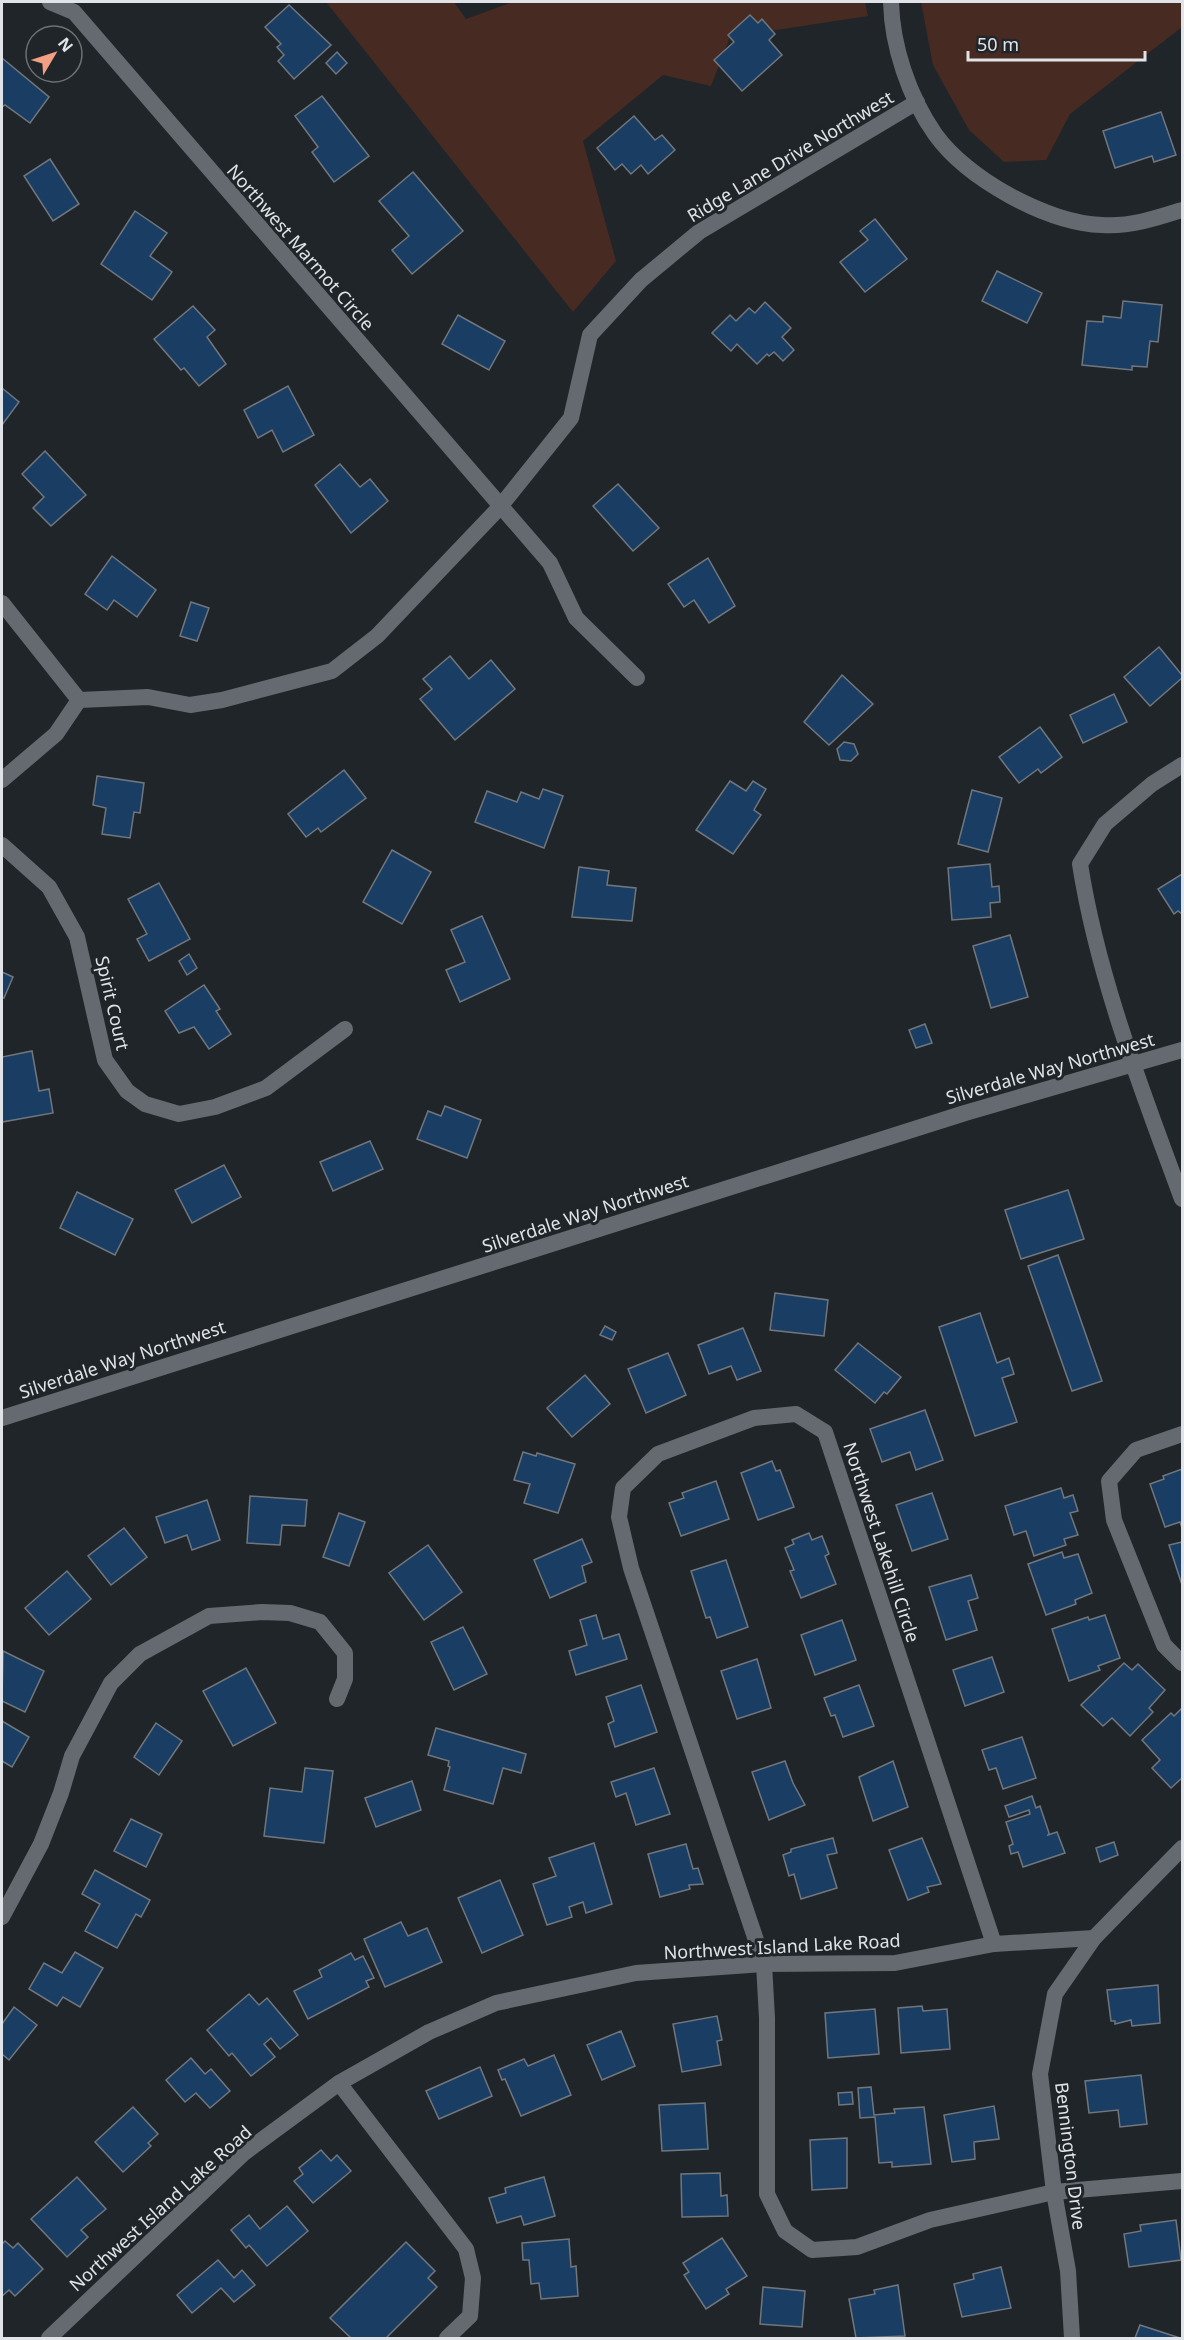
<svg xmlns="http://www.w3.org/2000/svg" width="1184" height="2340" font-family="'Noto Sans',sans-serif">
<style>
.green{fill:#472a21}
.building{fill:#1a3e63;stroke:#71767d;stroke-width:1.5}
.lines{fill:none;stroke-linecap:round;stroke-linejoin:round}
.minor{stroke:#656a71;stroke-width:16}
.secondary{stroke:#656a71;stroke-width:16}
.labels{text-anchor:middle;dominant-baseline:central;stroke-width:6;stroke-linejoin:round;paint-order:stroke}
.street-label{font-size:18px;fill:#e0e3e7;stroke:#20252a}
</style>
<rect width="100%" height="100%" fill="#20252a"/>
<g class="green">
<polygon points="326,2 454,2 466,19 513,2 865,2 868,16 730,37 711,86 663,75 583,141 616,261 573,312"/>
<polygon points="921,2 1182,2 1182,27 1070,114 1046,160 1004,162 969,130 933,65"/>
</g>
<g class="building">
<polygon points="289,5 331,45 294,79 278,61 284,55 277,47 281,44 265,27"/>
<polygon points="750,15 758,23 762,19 775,34 769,40 782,55 742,91 714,60 734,42 728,35"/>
<polygon points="337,52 347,63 336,74 326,63"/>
<polygon points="2,58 49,97 30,123 5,105 2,107"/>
<polygon points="322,96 369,156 334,182 312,152 318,147 295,116"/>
<polygon points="1161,112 1176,155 1154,162 1152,156 1115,168 1103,131"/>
<polygon points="634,116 655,140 662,135 675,150 648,174 641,165 631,174 622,164 615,170 597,148"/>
<polygon points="50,159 79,204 53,221 24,176"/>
<polygon points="413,172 463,231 412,274 392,250 409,236 379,201"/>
<polygon points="135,211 167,233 150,256 172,272 152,300 101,264"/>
<polygon points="875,219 907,259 865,292 840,262 868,240 860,231"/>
<polygon points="997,271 1042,293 1027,323 982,301"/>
<polygon points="1123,301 1162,305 1158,342 1150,341 1147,367 1132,366 1132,370 1082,365 1087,321 1103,322 1103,316 1121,318"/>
<polygon points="765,302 791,328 782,337 794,350 783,361 774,352 769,356 767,354 757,364 737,344 731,351 712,333 730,315 736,321 749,308 755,313"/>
<polygon points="193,306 215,330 207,337 226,364 199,386 184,368 181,370 154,339"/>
<polygon points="458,315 505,341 489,370 442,344"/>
<polygon points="288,386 314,435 283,452 272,430 258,438 244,410"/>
<polygon points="2,388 19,402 2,425"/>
<polygon points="45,451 86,495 51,526 33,508 44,497 22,474"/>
<polygon points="340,464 360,487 370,479 388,501 351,533 315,485"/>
<polygon points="618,484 659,528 633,551 593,506"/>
<polygon points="112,556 156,590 137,617 114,600 107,610 85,594"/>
<polygon points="708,558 735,606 709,623 694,600 684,607 668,584"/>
<polygon points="191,602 209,608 197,641 180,636"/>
<polygon points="1159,647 1182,675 1182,678 1150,706 1124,677"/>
<polygon points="450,656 469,679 491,660 515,689 455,740 420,699 432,689 423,679"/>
<polygon points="842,675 873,704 829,745 804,722"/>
<polygon points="1114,694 1127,722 1083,743 1070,715"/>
<polygon points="1040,727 1062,757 1041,773 1038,769 1019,783 999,757"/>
<polygon points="844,742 854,744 858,754 851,761 840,760 837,749"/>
<polygon points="344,770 366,798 321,832 318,828 306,837 288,814"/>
<polygon points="97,776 144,783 140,813 134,812 130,838 102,834 106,808 93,805"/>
<polygon points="730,781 746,791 753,781 766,789 754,810 761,815 733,854 696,830"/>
<polygon points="543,789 563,796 544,848 475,822 487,791 517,802 521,792 539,799"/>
<polygon points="972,790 1002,798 988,852 958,844"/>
<polygon points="392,850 431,872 402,924 363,902"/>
<polygon points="990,864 992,887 999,886 1000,902 990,903 991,917 952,920 948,868"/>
<polygon points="579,867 609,871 607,885 636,888 632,921 572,917"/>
<polygon points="1182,874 1182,914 1178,911 1174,914 1158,889"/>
<polygon points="159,883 190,939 149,961 137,939 147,934 128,899"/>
<polygon points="482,916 510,979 460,1002 446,970 465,962 451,930"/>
<polygon points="1010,935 1028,997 991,1008 973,946"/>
<polygon points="189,954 197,968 187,975 179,961"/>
<polygon points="2,972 13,977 4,998 2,997"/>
<polygon points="204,985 220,1009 216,1011 231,1034 209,1049 194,1027 179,1033 165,1011"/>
<polygon points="925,1024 932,1043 916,1048 909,1030"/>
<polygon points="32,1051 39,1091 49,1089 53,1113 2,1122 2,1057"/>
<polygon points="445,1106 481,1120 467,1158 417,1139 428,1111 441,1116"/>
<polygon points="370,1141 383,1169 333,1191 320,1162"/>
<polygon points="224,1165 241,1197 192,1223 175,1190"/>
<polygon points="1068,1190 1084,1239 1021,1259 1005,1210"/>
<polygon points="77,1192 133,1219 115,1255 60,1228"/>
<polygon points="1058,1255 1102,1381 1072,1391 1028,1266"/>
<polygon points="775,1293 828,1300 824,1336 770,1330"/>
<polygon points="980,1313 997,1363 1009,1358 1014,1374 1002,1378 1017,1422 975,1436 939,1327"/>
<polygon points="605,1326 616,1332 612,1340 600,1335"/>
<polygon points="743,1328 761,1371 737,1380 731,1366 709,1374 698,1345"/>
<polygon points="858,1343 901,1377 887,1394 884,1392 875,1403 835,1370"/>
<polygon points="668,1353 686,1395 646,1413 628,1369"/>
<polygon points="585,1375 610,1404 572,1437 547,1408"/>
<polygon points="925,1410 943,1460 916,1470 910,1452 882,1462 870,1429"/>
<polygon points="523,1452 536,1456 537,1453 575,1464 558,1513 524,1503 530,1484 514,1480"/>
<polygon points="772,1461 776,1471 780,1470 794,1507 758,1520 741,1473"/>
<polygon points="1182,1469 1182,1528 1180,1522 1165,1527 1150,1484 1164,1479 1163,1476"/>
<polygon points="716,1481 729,1519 681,1536 669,1503 684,1498 682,1493"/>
<polygon points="1061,1488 1064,1498 1073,1495 1078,1511 1070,1513 1078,1535 1064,1539 1066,1545 1034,1556 1026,1531 1014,1535 1005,1506"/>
<polygon points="932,1493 948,1539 912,1551 896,1505"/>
<polygon points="250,1496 307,1500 305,1526 282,1525 280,1545 247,1543"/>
<polygon points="207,1500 220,1540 192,1550 187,1535 165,1543 156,1517"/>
<polygon points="339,1513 365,1522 349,1566 323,1557"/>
<polygon points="124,1528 147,1557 111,1585 88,1556"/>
<polygon points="809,1533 812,1540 822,1536 829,1554 825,1556 836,1584 801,1598 790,1571 794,1570 785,1548 794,1544 792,1540"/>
<polygon points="582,1539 592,1562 582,1566 586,1582 550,1598 534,1560"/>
<polygon points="1182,1542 1182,1585 1169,1545"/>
<polygon points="428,1545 462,1592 424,1620 389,1573"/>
<polygon points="1062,1552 1064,1558 1078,1554 1092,1593 1075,1600 1076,1604 1046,1615 1028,1564"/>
<polygon points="726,1560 748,1627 717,1638 710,1617 706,1618 691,1571"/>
<polygon points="67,1571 91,1599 49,1635 25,1608"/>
<polygon points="971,1575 978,1598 968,1601 977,1630 946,1640 929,1587"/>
<polygon points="596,1615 603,1639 619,1634 627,1659 576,1675 569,1651 587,1645 580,1620"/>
<polygon points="1105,1615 1120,1658 1098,1666 1100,1670 1069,1681 1052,1629 1088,1617 1089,1620"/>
<polygon points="842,1620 856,1660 815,1675 801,1635"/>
<polygon points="463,1627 487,1674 454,1690 431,1642"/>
<polygon points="3,1651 44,1671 25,1712 2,1701"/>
<polygon points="992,1657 1004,1692 965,1706 953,1670"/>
<polygon points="757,1659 771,1708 737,1719 721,1671"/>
<polygon points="1124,1663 1132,1670 1138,1664 1165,1690 1149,1708 1153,1712 1130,1736 1112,1718 1103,1726 1081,1705"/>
<polygon points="246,1668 276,1723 233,1746 203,1691"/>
<polygon points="641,1685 657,1732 615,1747 608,1724 614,1721 606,1697"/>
<polygon points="859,1685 874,1726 843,1737 835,1715 831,1716 824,1698"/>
<polygon points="1182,1708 1182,1778 1171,1788 1152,1768 1160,1760 1142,1740 1171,1713 1174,1716"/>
<polygon points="2,1721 29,1737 12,1767 2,1761"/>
<polygon points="156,1723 182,1741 159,1775 134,1757"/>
<polygon points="436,1728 526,1754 521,1773 503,1768 493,1804 444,1790 450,1767 448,1766 449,1761 428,1755"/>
<polygon points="1022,1737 1036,1778 1003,1789 996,1768 989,1770 982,1750"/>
<polygon points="785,1761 793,1783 805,1805 769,1820 752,1772"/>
<polygon points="893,1761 908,1807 873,1821 859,1777"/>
<polygon points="305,1768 333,1771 324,1843 264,1836 270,1788 302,1792"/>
<polygon points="654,1768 670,1814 636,1825 626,1793 616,1797 611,1782"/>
<polygon points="412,1781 421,1810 376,1827 365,1798"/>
<polygon points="1032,1796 1036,1808 1040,1806 1049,1833 1048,1835 1057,1832 1065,1853 1023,1867 1018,1852 1011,1854 1009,1846 1013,1844 1006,1822 1030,1814 1029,1810 1009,1817 1005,1806"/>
<polygon points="131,1819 162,1834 146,1867 114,1851"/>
<polygon points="833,1838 837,1853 827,1855 837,1888 801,1899 794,1874 789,1876 783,1855 791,1852 791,1849"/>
<polygon points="922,1838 941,1884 927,1887 929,1892 908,1900 889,1850"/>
<polygon points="1114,1842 1118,1855 1100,1862 1096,1848"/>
<polygon points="594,1843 612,1904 586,1913 583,1902 569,1907 572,1917 547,1925 533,1884 556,1876 549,1858"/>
<polygon points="686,1844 693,1869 698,1868 703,1884 689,1885 690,1889 660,1897 648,1854"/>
<polygon points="95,1870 150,1900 141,1917 136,1914 117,1948 85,1931 100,1904 82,1894"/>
<polygon points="500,1880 523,1935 482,1953 458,1898"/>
<polygon points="401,1922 408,1936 427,1928 442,1962 385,1987 364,1939"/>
<polygon points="75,1952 103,1968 80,2007 63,1997 57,2006 29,1989 44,1963 62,1973"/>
<polygon points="351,1953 355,1960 363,1956 374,1978 366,1981 369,1987 308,2019 294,1991 322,1977 319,1970"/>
<polygon points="1158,1985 1160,2023 1132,2026 1131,2020 1115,2024 1115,2021 1111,2021 1107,1990"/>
<polygon points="249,1994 259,2005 267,1998 298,2035 280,2049 271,2038 264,2044 275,2057 251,2076 232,2053 229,2056 207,2030"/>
<polygon points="922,2006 923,2011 947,2009 950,2049 901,2053 898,2008"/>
<polygon points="14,2007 37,2025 9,2060 2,2054 2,2024"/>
<polygon points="875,2009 879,2054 828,2058 825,2013"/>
<polygon points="717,2016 722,2040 717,2041 721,2065 682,2072 673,2024"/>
<polygon points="621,2031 635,2066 602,2080 587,2045"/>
<polygon points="554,2055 571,2095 521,2116 505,2079 502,2080 498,2070 524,2059 528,2066"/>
<polygon points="191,2058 205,2074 211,2069 230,2091 210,2108 196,2093 185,2102 166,2080"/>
<polygon points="480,2067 492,2096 439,2119 426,2091"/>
<polygon points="1141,2075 1147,2124 1120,2127 1118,2110 1089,2113 1085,2081"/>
<polygon points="871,2087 874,2115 895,2113 894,2109 924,2107 931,2164 892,2167 892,2162 879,2163 875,2117 860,2118 858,2088"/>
<polygon points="852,2092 853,2104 839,2105 838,2093"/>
<polygon points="705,2103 708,2149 662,2151 659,2105"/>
<polygon points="994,2106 999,2139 974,2142 975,2159 952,2162 944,2115"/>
<polygon points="133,2107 158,2134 148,2143 151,2146 123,2172 95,2142"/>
<polygon points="847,2138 847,2188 812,2190 810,2140"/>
<polygon points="321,2150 331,2161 337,2155 351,2171 313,2203 294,2181 303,2174 299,2168"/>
<polygon points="720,2173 721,2196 727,2195 728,2216 682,2217 681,2174"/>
<polygon points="77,2177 106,2209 81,2230 88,2237 67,2257 31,2219"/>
<polygon points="544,2177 555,2216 524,2225 521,2216 497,2223 489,2198 506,2193 505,2188"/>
<polygon points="287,2206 308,2231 267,2266 249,2245 246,2248 231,2230 249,2215 260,2229"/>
<polygon points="1176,2220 1181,2260 1129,2267 1124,2234 1141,2231 1140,2225"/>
<polygon points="722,2238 747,2276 726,2289 729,2294 706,2309 684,2275 689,2272 683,2263"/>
<polygon points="569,2239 571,2267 576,2266 578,2296 541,2299 539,2283 531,2284 529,2260 523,2260 522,2243"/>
<polygon points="5,2241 13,2248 18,2243 43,2269 15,2296 9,2290 2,2296 2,2244"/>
<polygon points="406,2242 435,2271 428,2278 437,2287 386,2338 351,2338 330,2318"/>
<polygon points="218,2260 234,2278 242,2270 255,2285 234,2302 221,2288 192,2313 177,2295"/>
<polygon points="1001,2267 1011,2308 962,2317 954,2284 974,2279 973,2274"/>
<polygon points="898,2285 905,2336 856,2338 849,2299 875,2294 874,2290"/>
<polygon points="763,2287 805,2291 802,2327 760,2324"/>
<polygon points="1140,2325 1180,2338 1135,2338"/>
</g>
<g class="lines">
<g class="minor">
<polyline points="50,2 74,12 550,563 576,618 637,678"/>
<path d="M891 2C892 46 909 97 935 134 967 179 1047 223 1102 225 1130 227 1157 218 1182 210"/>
<polyline points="2,603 79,700"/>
<polyline points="79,700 148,697 190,705 222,700 332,671 377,636 499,508 571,418 590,335 641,280 699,232 917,102"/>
<path d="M1182 765 1152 784 1105 824 1080 864C1098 979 1142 1090 1182 1199"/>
<polyline points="2,780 56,734 79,700"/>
<polyline points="2,845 49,887 77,937 105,1060 127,1091 145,1104 179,1114 215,1107 266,1088 345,1029"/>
<polyline points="1182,1434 1136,1450 1109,1481 1114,1520 1164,1645 1182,1663"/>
<polyline points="2,1917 41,1844 61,1793 72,1756 111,1683 140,1654 209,1616 262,1612 290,1613 320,1622 345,1653 345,1679 337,1699"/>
<polyline points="994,1944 825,1432 796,1414 754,1418 658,1454 623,1488 619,1517 631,1568 764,1964 767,2018 767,2194 785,2231 812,2250 857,2247 930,2220 1054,2192 1182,2181"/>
<polyline points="339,2083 466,2249 473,2278 470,2316 447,2338"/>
<polyline points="49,2338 244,2153 339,2083 429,2032 496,2003 636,1973 764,1964 895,1963 994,1944 1094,1938"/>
<polyline points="1072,2338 1068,2271 1054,2192 1040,2074 1055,1994 1094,1938 1182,1848"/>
</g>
<polyline class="secondary" points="2,1418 965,1113 1182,1050"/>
</g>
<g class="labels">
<g class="street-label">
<text transform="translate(790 156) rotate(-31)">Ridge Lane Drive Northwest</text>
<text transform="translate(301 247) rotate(49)">Northwest Marmot Circle</text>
<text transform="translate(113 1003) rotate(77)">Spirit Court</text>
<text transform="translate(1050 1068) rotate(-16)">Silverdale Way Northwest</text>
<text transform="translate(585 1213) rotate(-18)">Silverdale Way Northwest</text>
<text transform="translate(122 1359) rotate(-18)">Silverdale Way Northwest</text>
<text transform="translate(882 1542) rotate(72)">Northwest Lakehill Circle</text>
<text transform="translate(782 1946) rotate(-3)">Northwest Island Lake Road</text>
<text transform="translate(1071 2156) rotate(83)">Bennington Drive</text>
<text transform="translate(160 2208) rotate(-42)">Northwest Island Lake Road</text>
</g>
</g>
<rect width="1184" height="2340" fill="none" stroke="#e0e3e7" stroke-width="6"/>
<g transform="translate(54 54) rotate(51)"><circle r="28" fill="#20252a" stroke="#6d7176" stroke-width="1.5"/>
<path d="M0-4.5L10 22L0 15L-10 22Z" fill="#f39f84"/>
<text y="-9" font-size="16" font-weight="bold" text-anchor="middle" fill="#e0e3e7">N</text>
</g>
<path d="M968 51v9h177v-9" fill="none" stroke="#e0e3e7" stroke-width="3"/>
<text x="977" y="51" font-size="18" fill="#e0e3e7" stroke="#20252a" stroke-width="4.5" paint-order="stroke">50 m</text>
</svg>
